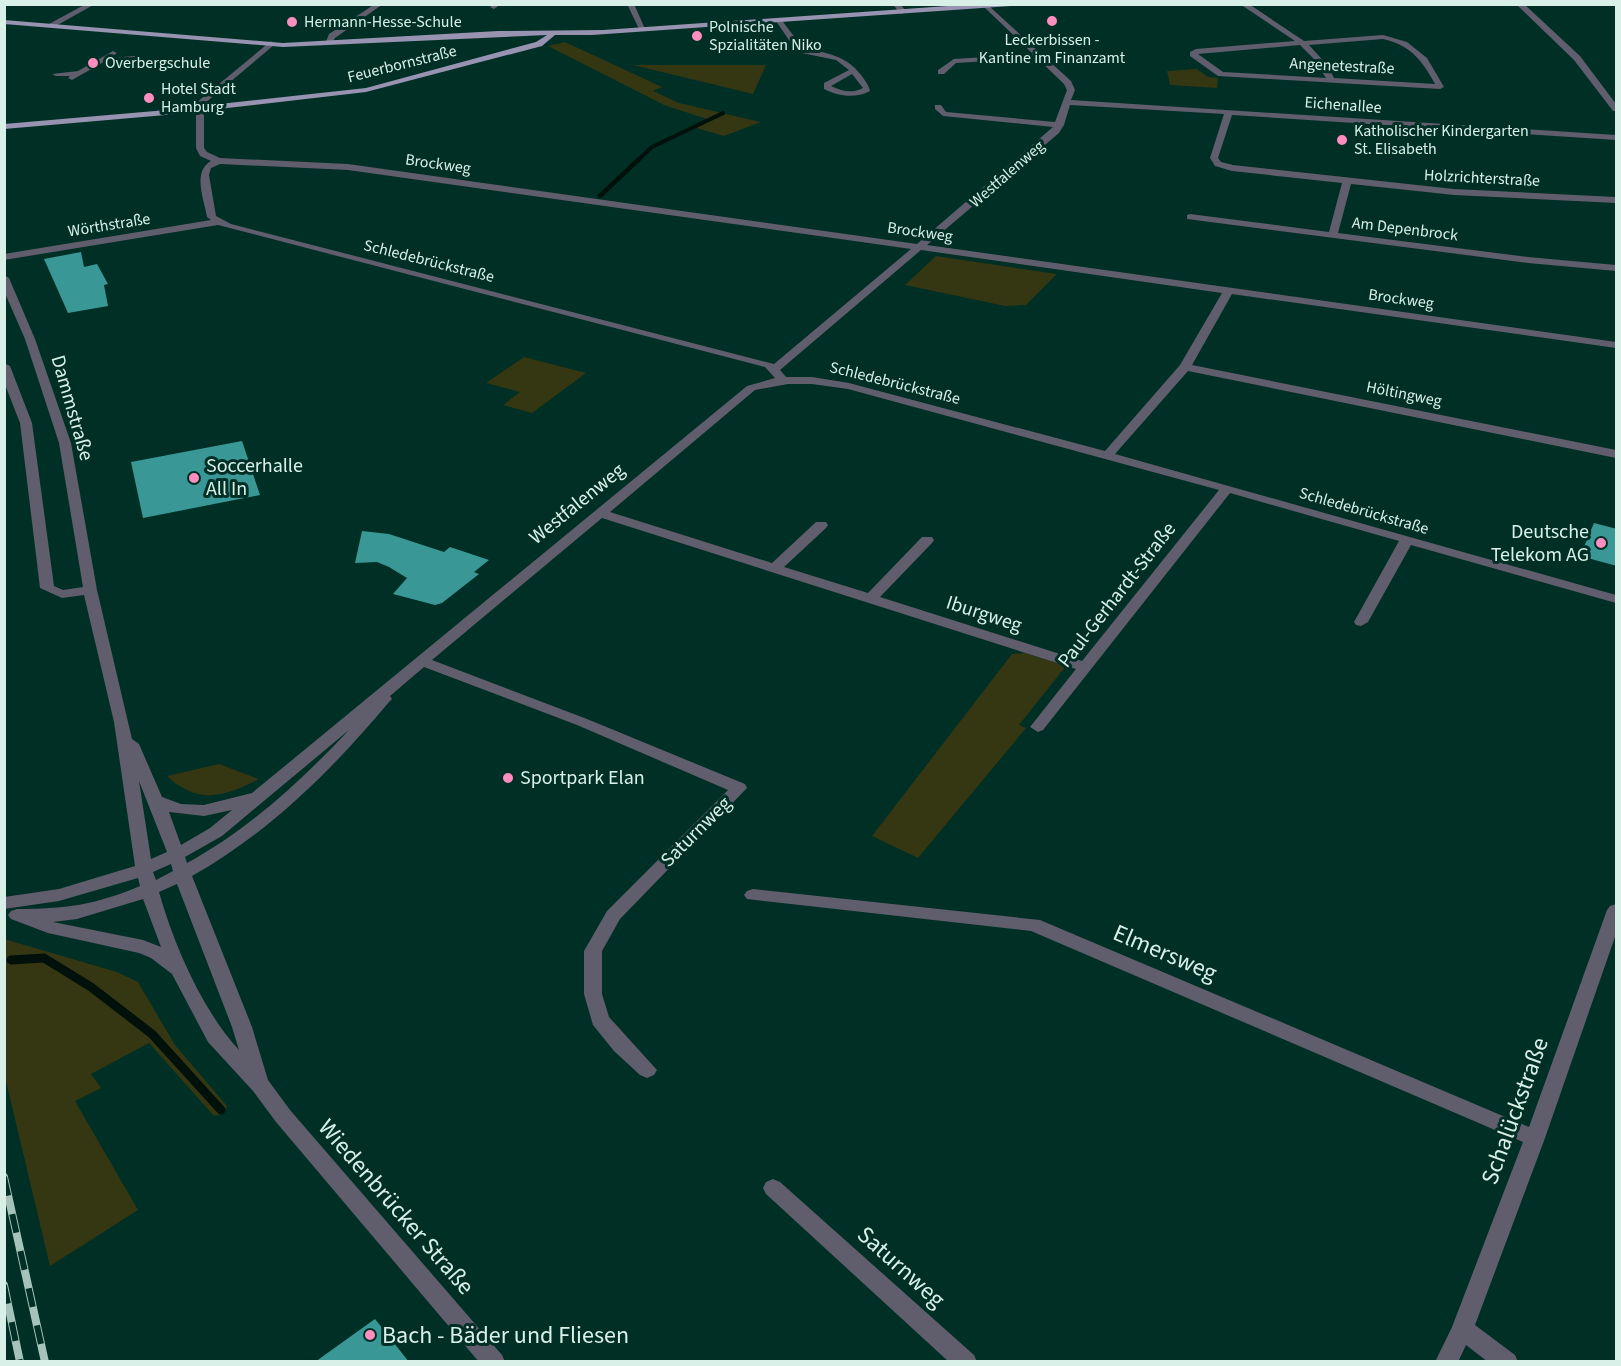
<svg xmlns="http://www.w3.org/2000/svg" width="1621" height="1366" font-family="'Source Sans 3',sans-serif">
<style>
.green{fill:#343711}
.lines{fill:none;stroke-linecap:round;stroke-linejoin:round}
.stream-far2{stroke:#00110b;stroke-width:4}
.stream-far1{stroke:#00110b;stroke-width:4.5}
.stream{stroke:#00110b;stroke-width:9}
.building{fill:#399896}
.minor{fill:#605d6c;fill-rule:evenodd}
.major{fill:#9893b1;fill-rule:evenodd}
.rail-casing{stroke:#a6c3ba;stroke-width:8}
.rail{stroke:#002f25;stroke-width:6;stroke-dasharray:19;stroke-linecap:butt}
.poi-dot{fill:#fd8ebf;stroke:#002f25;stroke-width:2}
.labels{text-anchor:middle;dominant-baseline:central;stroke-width:6;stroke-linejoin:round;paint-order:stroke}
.far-poi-label{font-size:16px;fill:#d9f0e8;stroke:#002f25;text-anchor:start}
.far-street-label{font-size:16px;fill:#d9f0e8;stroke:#002f25}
.street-label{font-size:20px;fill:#d9f0e8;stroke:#002f25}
.poi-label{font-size:20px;fill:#d9f0e8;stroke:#002f25;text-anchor:start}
.near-street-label{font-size:24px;fill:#d9f0e8;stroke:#002f25}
.near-poi-label{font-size:24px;fill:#d9f0e8;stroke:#002f25;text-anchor:start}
</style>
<rect width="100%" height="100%" fill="#002f25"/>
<g class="green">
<polygon points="565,42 662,87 653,91 679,103 722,113 707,119 664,105 548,46"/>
<polygon points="633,65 766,65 753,94"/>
<polygon points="1197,69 1208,77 1218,78 1217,88 1170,85 1167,71"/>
<polygon points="726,114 761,122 724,136 696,128"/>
<polygon points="936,256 1057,274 1026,305 1005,306 905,285"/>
<polygon points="524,357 586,373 532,413 503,405 520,392 486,383"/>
<polygon points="1025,653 1066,666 1019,725 1026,728 918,858 872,836 1012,654"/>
<path d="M219 764 259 779C225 797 197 805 167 776Z"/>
<polygon points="4,939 117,972 138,982 175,1045 227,1106 223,1114 214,1116 149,1043 91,1074 101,1088 75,1101 138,1210 50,1266 5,1077"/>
</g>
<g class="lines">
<polyline class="stream-far2" points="637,161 652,147 723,113"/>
<polyline class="stream-far1" points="600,196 639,159"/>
<polyline class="stream" points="11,960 44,958 91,987 152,1034 221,1110"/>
</g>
<g class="building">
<polygon points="81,252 84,267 97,264 108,284 104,285 108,306 68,313 44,259"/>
<polygon points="242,441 260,495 143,518 131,462"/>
<polygon points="1594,523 1617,529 1617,566 1580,556"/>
<polygon points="362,531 389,534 444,552 450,547 489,560 474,572 479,574 442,603 435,605 393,594 407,578 389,567 377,562 355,563"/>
<polygon points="375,1319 409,1362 315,1362 340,1344"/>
</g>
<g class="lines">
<g class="minor">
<polygon points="86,4 95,4 54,27 47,25"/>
<polygon points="375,4 383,4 335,38 331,44 325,44 329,34"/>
<polygon points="493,4 501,4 494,9 490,7"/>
<polygon points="627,4 634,4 646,31 640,31"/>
<polygon points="893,4 900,4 907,12 900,14"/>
<path d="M984 4 988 5 1071 81 1075 90 1071 100 1616 135V140L1232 115 1218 158 1221 162 1233 165 1454 189 1616 197V203L1454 195 1351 184 1338 233 1528 257 1616 265V271L1528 263 1187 219V215L1190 214 1329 232 1342 183 1232 171 1215 166 1210 158 1224 114 1070 105 1064 125 1059 133 927 245 1616 342V348L1232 294 1192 365 1616 450V458L1188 371 1115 454 1616 595V603L1411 545 1368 622 1361 626 1356 625 1354 622 1399 541 1230 493 1043 730 1038 732 1030 727 1076 669 602 518 432 660 587 719 745 784 747 788 620 919 602 951V994L609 1017 657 1070 654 1075 647 1078 640 1075 614 1051 593 1025 584 994V951L607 911 728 790 577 725 424 667 390 696 392 699 389 702C332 770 270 832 192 876L252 1027 268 1080 290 1110 502 1355 505 1362H479L276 1122 253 1091 208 1042 172 974 151 958 139 953 48 933 11 919 8 915 11 911 17 909C65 909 95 905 140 886L138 878 59 901 4 909V897L59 889 135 866 114 722 84 595 62 598 40 588 20 423 4 382V363L10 366 32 423 54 586 63 590 83 587 59 443 25 339 4 291V275L9 278 35 339 71 443 97 590 132 739 139 744 162 797 181 804 204 805 252 793 747 386 775 378 765 367 218 225 4 260V254L211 220 207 217C204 199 192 172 211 161L200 156 196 148V103L271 41 274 45 204 104V148L207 152 220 158 348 164 917 244 1053 127 943 116 935 109V105H941L946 112 1055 122 1067 90 1064 84 1037 58 956 63 944 74H938V70L954 59 1033 54 984 7ZM220 164 348 170 911 249 774 364 231 224 216 216 209 175 211 168ZM921 250 1222 293 1180 365 1105 451 849 383 812 377H786L780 370ZM788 384H812L848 389 1219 490 1082 661 880 597 932 543 934 540 932 537H922L868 593 784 567 826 528 828 525 826 522H816L772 563 610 512 755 390ZM349 730C301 781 249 829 187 863L185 857 222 836ZM139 781 167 852 151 859ZM232 810 210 828 181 845 169 812 204 816ZM171 864 173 871 156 880 153 872ZM177 884 232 1027 239 1050C202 1010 174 945 159 892ZM143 899 161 947 143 940 53 922 77 919Z"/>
<path d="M1240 4H1249L1304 41 1383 35 1407 42 1427 58 1444 87 1440 89 1218 76 1190 56V52L1196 49 1295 41ZM1383 39C1410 45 1422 60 1435 84L1334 78 1328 66 1309 45ZM1300 45 1313 58 1326 78 1223 72 1198 54Z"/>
<polygon points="1516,4 1524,4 1580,56 1616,104 1616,111 1613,111 1574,60"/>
<path d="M774 18H780L803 48C826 53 846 55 861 75 865 80 869 86 870 91 855 99 838 96 824 89V83L849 70 836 60 797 52ZM852 74 863 88C852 94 841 91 831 86Z"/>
<polygon points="113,51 117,53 110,58 135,56 139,58 102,63 72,80 68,78 70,76 56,76 52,74 78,71"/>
<polygon points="753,889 1040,920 1529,1127 1607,910 1610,906 1616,904 1616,934 1545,1138 1475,1325 1515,1355 1518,1362 1488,1362 1466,1345 1458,1362 1435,1362 1452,1327 1523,1142 1031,931 747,899 744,895 747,891"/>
<polygon points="773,1179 780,1182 974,1355 977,1362 949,1362 766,1194 763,1188 766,1182"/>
</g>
<polygon class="major" points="976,4 1040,4 592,35 555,35 542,46 366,92 166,115 4,129 4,124 155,111 366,88 536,42 547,35 283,47 4,24 4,20 283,43 498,31 603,30"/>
<defs>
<g id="rail">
<polyline points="4,1177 45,1362"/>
<polyline points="4,1285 20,1362"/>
</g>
</defs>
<use href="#rail" class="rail-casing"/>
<use href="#rail" class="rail"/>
</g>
<g class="poi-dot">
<circle cx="1052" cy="21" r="6"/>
<circle cx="292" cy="22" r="6"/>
<circle cx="697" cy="36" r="6"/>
<circle cx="93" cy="63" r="6"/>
<circle cx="149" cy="98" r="6"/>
<circle cx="1342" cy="140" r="6"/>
<circle cx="194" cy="478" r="6"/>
<circle cx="1601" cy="543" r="6"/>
<circle cx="508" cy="778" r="6"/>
<circle cx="370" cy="1335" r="6"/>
</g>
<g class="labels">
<g class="far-poi-label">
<text x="304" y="22">Hermann-Hesse-Schule</text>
<text x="709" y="27">Polnische<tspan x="709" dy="18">Spzialitäten Niko</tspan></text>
<text x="1052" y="40" text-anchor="middle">Leckerbissen -<tspan x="1052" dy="18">Kantine im Finanzamt</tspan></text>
<text x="105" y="63">Overbergschule</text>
<text x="161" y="89">Hotel Stadt<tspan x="161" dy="18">Hamburg</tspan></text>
<text x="1354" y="131">Katholischer Kindergarten<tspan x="1354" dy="18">St. Elisabeth</tspan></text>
</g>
<g class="far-street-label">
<text transform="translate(402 64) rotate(-14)">Feuerbornstraße</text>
<text transform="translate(1342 66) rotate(3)">Angenetestraße</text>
<text transform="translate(1343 105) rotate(4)">Eichenallee</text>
<text transform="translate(438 164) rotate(8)">Brockweg</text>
<text transform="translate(1007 174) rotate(-41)">Westfalenweg</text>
<text transform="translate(1482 178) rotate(3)">Holzrichterstraße</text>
<text transform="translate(109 225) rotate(-9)">Wörthstraße</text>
<text transform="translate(1405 229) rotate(7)">Am Depenbrock</text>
<text transform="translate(920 232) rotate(8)">Brockweg</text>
<text transform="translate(429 261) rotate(14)">Schledebrückstraße</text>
<text transform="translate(1401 299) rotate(8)">Brockweg</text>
<text transform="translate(895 383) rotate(14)">Schledebrückstraße</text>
<text transform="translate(1404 394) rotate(11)">Höltingweg</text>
<text transform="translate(1364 511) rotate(16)">Schledebrückstraße</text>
</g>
<g class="street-label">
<text transform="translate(72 408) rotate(74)">Dammstraße</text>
<text transform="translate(577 504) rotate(-39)">Westfalenweg</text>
<text transform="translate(1117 595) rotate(-52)">Paul-Gerhardt-Straße</text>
<text transform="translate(984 614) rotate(18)">Iburgweg</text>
<text transform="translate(696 832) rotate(-45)">Saturnweg</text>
</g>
<g class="poi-label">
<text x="206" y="466">Soccerhalle<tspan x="206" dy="23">All In</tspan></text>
<text x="1589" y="532" text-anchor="end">Deutsche<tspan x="1589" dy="23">Telekom AG</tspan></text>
<text x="520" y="778">Sportpark Elan</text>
</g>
<g class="near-street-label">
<text transform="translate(1165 953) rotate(23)">Elmersweg</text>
<text transform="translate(1515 1111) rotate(-70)">Schalückstraße</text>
<text transform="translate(396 1207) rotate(49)">Wiedenbrücker Straße</text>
<text transform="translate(901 1267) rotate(42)">Saturnweg</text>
</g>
<g class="near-poi-label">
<text x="382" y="1335">Bach - Bäder und Fliesen</text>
</g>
</g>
<rect width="1621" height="1366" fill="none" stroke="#d9f0e8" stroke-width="12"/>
</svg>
